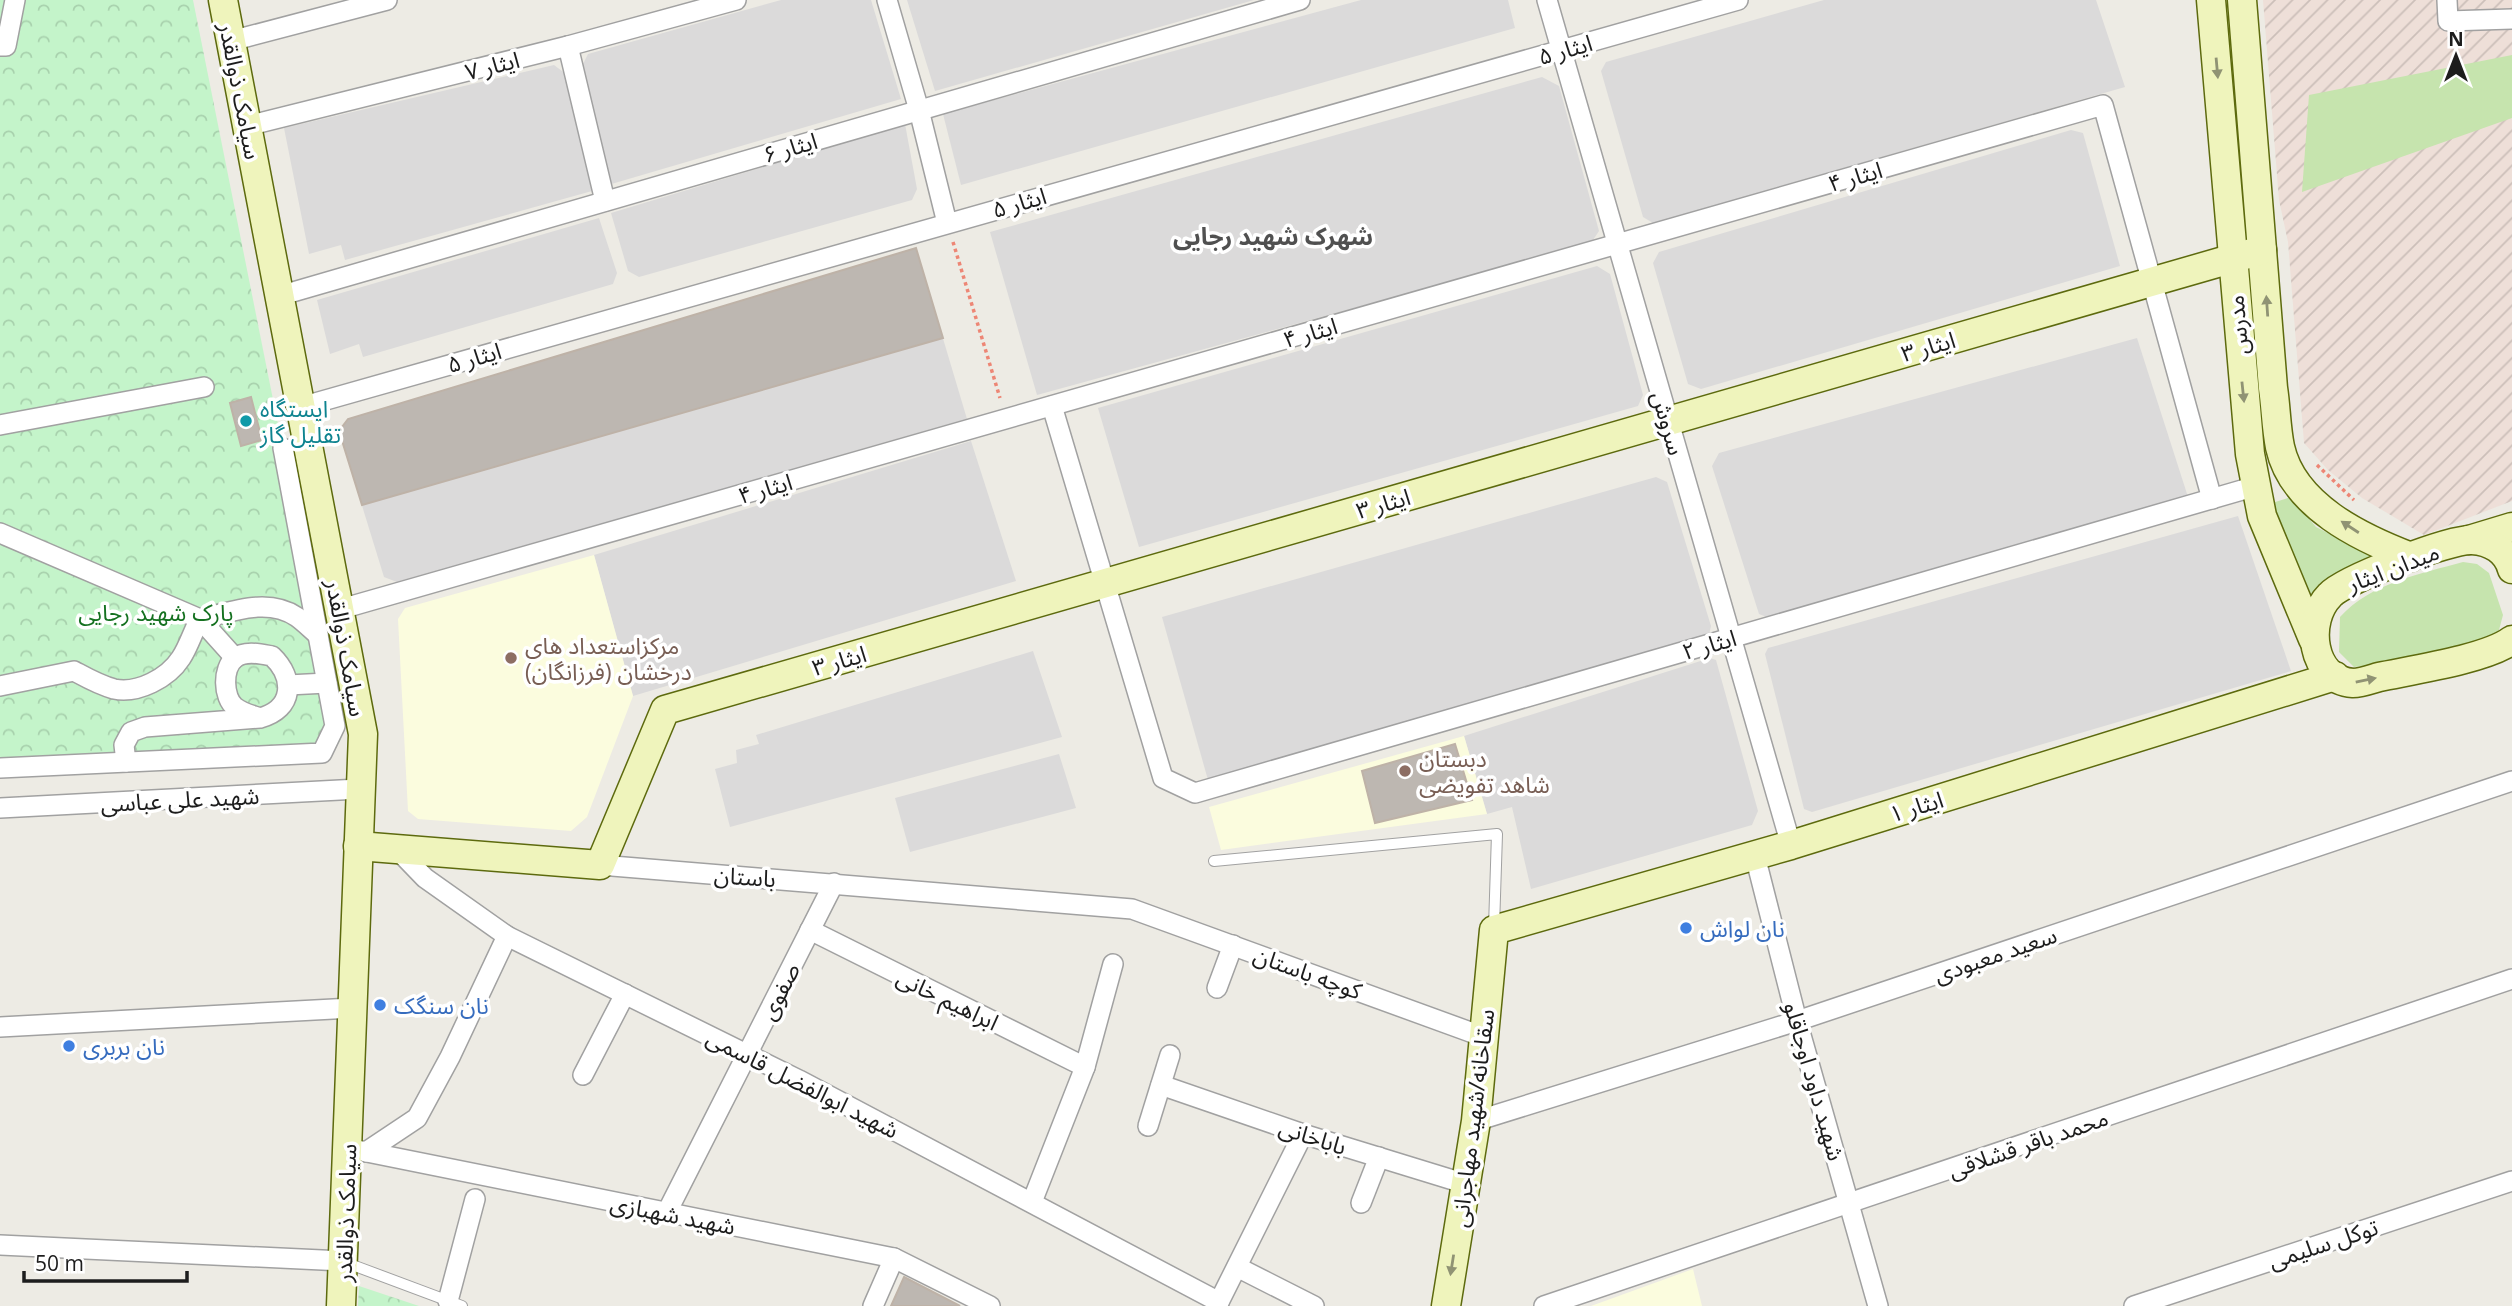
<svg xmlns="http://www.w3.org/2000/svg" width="2512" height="1306" font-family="'Open Sans','Noto Sans Arabic',sans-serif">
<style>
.residential{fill:#dbdada}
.education{fill:#fbfcde}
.military{fill:url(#military-furrows)}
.grass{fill:#c6e4ae}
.park{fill:url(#park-crowns)}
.building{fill:#bdb7b1;stroke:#beb2a7;stroke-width:2}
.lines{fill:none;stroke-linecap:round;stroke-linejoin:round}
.lane-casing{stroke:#a1a1a1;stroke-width:12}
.street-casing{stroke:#a1a1a1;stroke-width:22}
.secondary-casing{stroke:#5d6a0e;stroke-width:31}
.path{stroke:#ed8675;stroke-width:3.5;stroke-dasharray:3.5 3.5;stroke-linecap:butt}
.lane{stroke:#fff;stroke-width:10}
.street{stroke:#fff;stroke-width:19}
.secondary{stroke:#eff4bc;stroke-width:28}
.oneway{fill:#909374}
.culture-dot{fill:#0f9aa8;stroke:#fff;stroke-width:2.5}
.education-dot{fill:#8d6e63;stroke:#fff;stroke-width:2.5}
.shop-dot{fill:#3f7fe0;stroke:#fff;stroke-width:2.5}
.labels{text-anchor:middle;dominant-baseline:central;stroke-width:7;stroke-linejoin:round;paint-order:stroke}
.street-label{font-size:23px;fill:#1d1d1d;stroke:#fff}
.culture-label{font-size:23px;fill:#0d838f;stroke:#fff;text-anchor:start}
.park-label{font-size:23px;fill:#157120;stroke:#fff}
.education-label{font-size:23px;fill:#785e54;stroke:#fff;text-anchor:start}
.shop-label{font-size:23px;fill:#366cbe;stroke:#fff;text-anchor:start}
.neighbourhood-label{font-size:24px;font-weight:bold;fill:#505050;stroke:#fff}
</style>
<defs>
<pattern id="military-furrows" width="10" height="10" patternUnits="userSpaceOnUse" patternTransform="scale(1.75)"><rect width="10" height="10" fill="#eedfd8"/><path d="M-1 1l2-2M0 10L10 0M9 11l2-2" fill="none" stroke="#ccbfb9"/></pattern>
<pattern id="park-crowns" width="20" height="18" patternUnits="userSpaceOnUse" patternTransform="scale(1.75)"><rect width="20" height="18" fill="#c4f4ca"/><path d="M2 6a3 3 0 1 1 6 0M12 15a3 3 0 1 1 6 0" fill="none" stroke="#a8d1ad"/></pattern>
</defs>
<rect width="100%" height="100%" fill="#edebe4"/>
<g class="residential">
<polygon points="781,0 871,0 901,99 608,185 580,70 588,54"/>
<polygon points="907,0 1254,0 935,91"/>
<polygon points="1361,0 1508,0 1515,28 961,185 943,114"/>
<polygon points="1824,0 2096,0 2125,87 1653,223 1643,217 1601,71 1606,62"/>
<polygon points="554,65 566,74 592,191 345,260 341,245 309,254 284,128"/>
<polygon points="1542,77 1559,86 1599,231 1591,243 1037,395 990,232"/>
<polygon points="905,124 917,189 912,200 639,277 628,271 611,213"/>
<polygon points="2071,130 2083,133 2120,266 1701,389 1688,384 1653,263 1659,252"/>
<polygon points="599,218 617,273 613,284 363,357 359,344 330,354 317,300"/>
<polygon points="916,248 967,419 397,582 384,577 339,431 348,419"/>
<polygon points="1597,266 1610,274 1643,395 1638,406 1139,547 1098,408"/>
<polygon points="2137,338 2188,497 1769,618 1759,614 1712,466 1719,453"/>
<polygon points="971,441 1016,581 633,696 594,555"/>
<polygon points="1656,477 1667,482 1711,626 1709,635 1208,780 1162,617"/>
<polygon points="2238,516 2291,671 1812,812 1804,809 1765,654 1768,648"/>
<polygon points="1033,651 1062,737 730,827 715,769 737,763 736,750 759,744 756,735"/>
<polygon points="1710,658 1716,660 1758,811 1752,825 1531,889 1512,807 1487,814 1464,736"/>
<polygon points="1059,754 1076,808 910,852 895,798"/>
</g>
<g class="education">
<polygon points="594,555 633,696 587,817 571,831 418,819 408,811 398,619 405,608"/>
<polygon points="1464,736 1487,814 1221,850 1209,807"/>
<polygon points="1693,1269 1702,1306 1591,1306"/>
</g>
<polygon class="military" points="2263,0 2512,0 2512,501 2424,535 2362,498 2328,470 2304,443 2288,242 2279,200"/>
<g class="grass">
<polygon points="2512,55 2512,118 2302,192 2309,95"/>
<polygon points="2291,497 2316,527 2374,556 2311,594 2272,503"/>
<path d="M2463 562 2477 564 2489 573 2503 615 2499 630 2491 638 2401 662 2354 667 2339 652 2340 617C2371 583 2420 574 2463 562Z"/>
</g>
<g class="park">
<polygon points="0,0 193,0 341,739 328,761 0,777"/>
<polygon points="359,1286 419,1306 358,1306"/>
</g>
<g class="building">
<polygon points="916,248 943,338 362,505 339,431 348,419"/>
<polygon points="251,397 262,440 241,446 230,403"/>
<polygon points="1455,744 1472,800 1375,823 1362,771"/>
<polygon points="904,1277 960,1306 891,1306"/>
</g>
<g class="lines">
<defs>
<g id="lane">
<polyline points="1214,861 1497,834 1494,927"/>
<polyline points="347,1263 462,1306"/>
</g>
<g id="street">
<polyline points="887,0 919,110 947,223"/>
<polyline points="1547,0 1791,845"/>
<polyline points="2447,0 2448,21 2512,19"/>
<polyline points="231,41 387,0"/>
<polyline points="0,46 6,46 15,0"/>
<polyline points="568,46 605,201"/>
<polyline points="247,126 568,46 736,0"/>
<polyline points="279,296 1300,0"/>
<polyline points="1052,406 1163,778 1195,793 2256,486"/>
<polyline points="301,407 1738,0"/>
<polyline points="0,425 204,387"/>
<polyline points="0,533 200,619 235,658"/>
<polyline points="341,609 2103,105 2212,499"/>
<polyline points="288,685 327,683"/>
<path d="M0 686 74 671C87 678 99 685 114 689 138 694 168 678 181 658 189 646 193 631 200 619 231 612 268 597 297 617 304 622 311 629 318 635"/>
<path d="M126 762 124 745 131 732 145 727 260 718C294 709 295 678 272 656 261 654 245 650 235 658 222 668 223 698 235 707 242 713 252 715 260 718"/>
<polyline points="0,768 322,753 335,726 283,448"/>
<polyline points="0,808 359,789"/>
<polyline points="397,849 425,878 507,936 799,1080 1219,1302"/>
<polyline points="1755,856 1797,1021 1878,1306"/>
<polyline points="600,865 1132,909 1484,1037"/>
<polyline points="810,930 1085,1067"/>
<polyline points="1217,988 1233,945"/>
<polyline points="0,1027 352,1008"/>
<polyline points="583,1075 625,994"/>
<polyline points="1161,1085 1303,1134 1466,1184"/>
<polyline points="1476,1121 1797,1021 2512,781"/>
<polyline points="1148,1126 1170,1055"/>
<polyline points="347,1148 894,1258 990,1306"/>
<polyline points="366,1152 417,1118 450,1057 507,936"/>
<polyline points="1032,1202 1085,1067 1113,964"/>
<polyline points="1361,1203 1379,1157"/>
<polyline points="667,1212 834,883"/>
<polyline points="0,1245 343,1261"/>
<polyline points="1237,1267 1314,1306"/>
<polyline points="448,1301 475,1199"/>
<polyline points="873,1306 894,1258"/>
<polyline points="1217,1306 1303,1134"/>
<polyline points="1544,1306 2512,979"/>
<polyline points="2134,1306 2512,1181"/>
</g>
<g id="secondary">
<polyline points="223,0 363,734 341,1306"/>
<polyline points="2211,0 2250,454 2262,516 2313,639"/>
<path d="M2242 0 2273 388C2276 407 2276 428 2280 447 2293 506 2361 538 2411 557"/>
<polyline points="2469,540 2512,527"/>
<path d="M2512 569C2507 551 2491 541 2472 540 2450 539 2345 579 2330 595 2304 621 2311 680 2353 683 2361 683 2372 679 2379 677 2412 670 2487 659 2512 640"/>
<polyline points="358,846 600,865 665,710 2262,250"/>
<polyline points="1446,1306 1476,1121 1494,930 1791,845 2335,676"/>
</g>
</defs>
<use href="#lane" class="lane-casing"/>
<use href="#street" class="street-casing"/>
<use href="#secondary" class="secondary-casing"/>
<g class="path">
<polyline points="953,242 1000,398"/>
<polyline points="2317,465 2354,500"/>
</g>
<use href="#lane" class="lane"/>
<use href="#street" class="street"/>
<use href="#secondary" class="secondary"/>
</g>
<defs><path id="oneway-solid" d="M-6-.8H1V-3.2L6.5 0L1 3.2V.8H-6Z" transform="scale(1.75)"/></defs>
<g class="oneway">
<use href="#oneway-solid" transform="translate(2217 68) rotate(85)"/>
<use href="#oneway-solid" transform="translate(2267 306) rotate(-94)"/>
<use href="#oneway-solid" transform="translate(2243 392) rotate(84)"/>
<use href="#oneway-solid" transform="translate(2350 527) rotate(-147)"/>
<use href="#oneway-solid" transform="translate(2366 680) rotate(-12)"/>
<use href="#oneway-solid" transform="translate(1452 1265) rotate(99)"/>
</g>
<circle class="culture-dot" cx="246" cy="421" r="7"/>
<g class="education-dot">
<circle cx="511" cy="658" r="7"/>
<circle cx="1405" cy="771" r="7"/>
</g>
<g class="shop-dot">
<circle cx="1686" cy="928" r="7"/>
<circle cx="380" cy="1005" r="7"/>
<circle cx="69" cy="1046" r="7"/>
</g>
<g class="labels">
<g class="street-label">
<text transform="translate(1565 49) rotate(-16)">ایثار ۵</text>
<text transform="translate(492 65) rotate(-14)">ایثار ۷</text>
<text transform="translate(241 91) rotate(79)">سیامک ذوالقدر</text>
<text transform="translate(790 147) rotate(-16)">ایثار ۶</text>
<text transform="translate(1855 176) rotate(-16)">ایثار ۴</text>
<text transform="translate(1019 202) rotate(-16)">ایثار ۵</text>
<text transform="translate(2237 325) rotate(-95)">مدرس</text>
<text transform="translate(1310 332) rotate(-16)">ایثار ۴</text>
<text transform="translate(1928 346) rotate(-16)">ایثار ۳</text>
<text transform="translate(474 357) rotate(-16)">ایثار ۵</text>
<text transform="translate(1669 423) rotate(74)">سروش</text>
<text transform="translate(765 488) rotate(-16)">ایثار ۴</text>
<text transform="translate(1383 503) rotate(-16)">ایثار ۳</text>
<text transform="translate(2393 567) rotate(-21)">میدان ایثار</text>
<text transform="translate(1709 644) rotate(-16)">ایثار ۲</text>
<text transform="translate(347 648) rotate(80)">سیامک ذوالقدر</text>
<text transform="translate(839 660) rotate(-16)">ایثار ۳</text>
<text transform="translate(180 799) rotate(-3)">شهید علی عباسی</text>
<text transform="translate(1916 806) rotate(-17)">ایثار ۱</text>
<text transform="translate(745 876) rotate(4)">باستان</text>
<text transform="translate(1995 954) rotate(-19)">سعید معبودی</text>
<text transform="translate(1308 972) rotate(20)">کوچه باستان</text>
<text transform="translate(779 991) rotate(-63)">صفوی</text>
<text transform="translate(948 999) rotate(26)">ابراهیم خانی</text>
<text transform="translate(1815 1081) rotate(74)">شهید داود اوجاقلو</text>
<text transform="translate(803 1083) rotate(27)">شهید ابوالفضل قاسمی</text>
<text transform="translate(1472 1118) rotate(-83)">سقاخانه/شهید مهاجرانی</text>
<text transform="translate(1313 1136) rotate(18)">باباخانی</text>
<text transform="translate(2028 1143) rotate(-19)">محمد باقر قشلاقی</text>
<text transform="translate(345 1213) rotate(-88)">سیامک ذوالقدر</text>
<text transform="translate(673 1214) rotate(11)">شهید شهبازی</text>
<text transform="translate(2323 1243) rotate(-18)">توکل سلیمی</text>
</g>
<g class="culture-label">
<text x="260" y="408">ایستگاه<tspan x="260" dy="26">تقلیل گاز</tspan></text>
</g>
<g class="park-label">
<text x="156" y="612">پارک شهید رجایی</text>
</g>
<g class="education-label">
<text x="525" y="645">مرکزاستعداد های<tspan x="525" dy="26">درخشان (فرزانگان)</tspan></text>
<text x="1419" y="758">دبستان<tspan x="1419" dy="26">شاهد تفویضی</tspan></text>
</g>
<g class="shop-label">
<text x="1700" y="928">نان لواش</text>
<text x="394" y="1005">نان سنگک</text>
<text x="83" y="1046">نان بربری</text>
</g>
<g class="neighbourhood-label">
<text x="1273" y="235">شهرک شهید رجایی</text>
</g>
</g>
<g transform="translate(2456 56)" stroke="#ffffff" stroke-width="5" paint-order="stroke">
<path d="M0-5L12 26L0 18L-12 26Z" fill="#1d1d1d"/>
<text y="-10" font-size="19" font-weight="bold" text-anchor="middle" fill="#1d1d1d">N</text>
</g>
<path d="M24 1271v10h163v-10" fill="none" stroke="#1d1d1d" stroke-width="3.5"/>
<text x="35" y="1271" font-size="21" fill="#1d1d1d" stroke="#ffffff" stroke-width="5" paint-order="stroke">50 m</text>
</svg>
